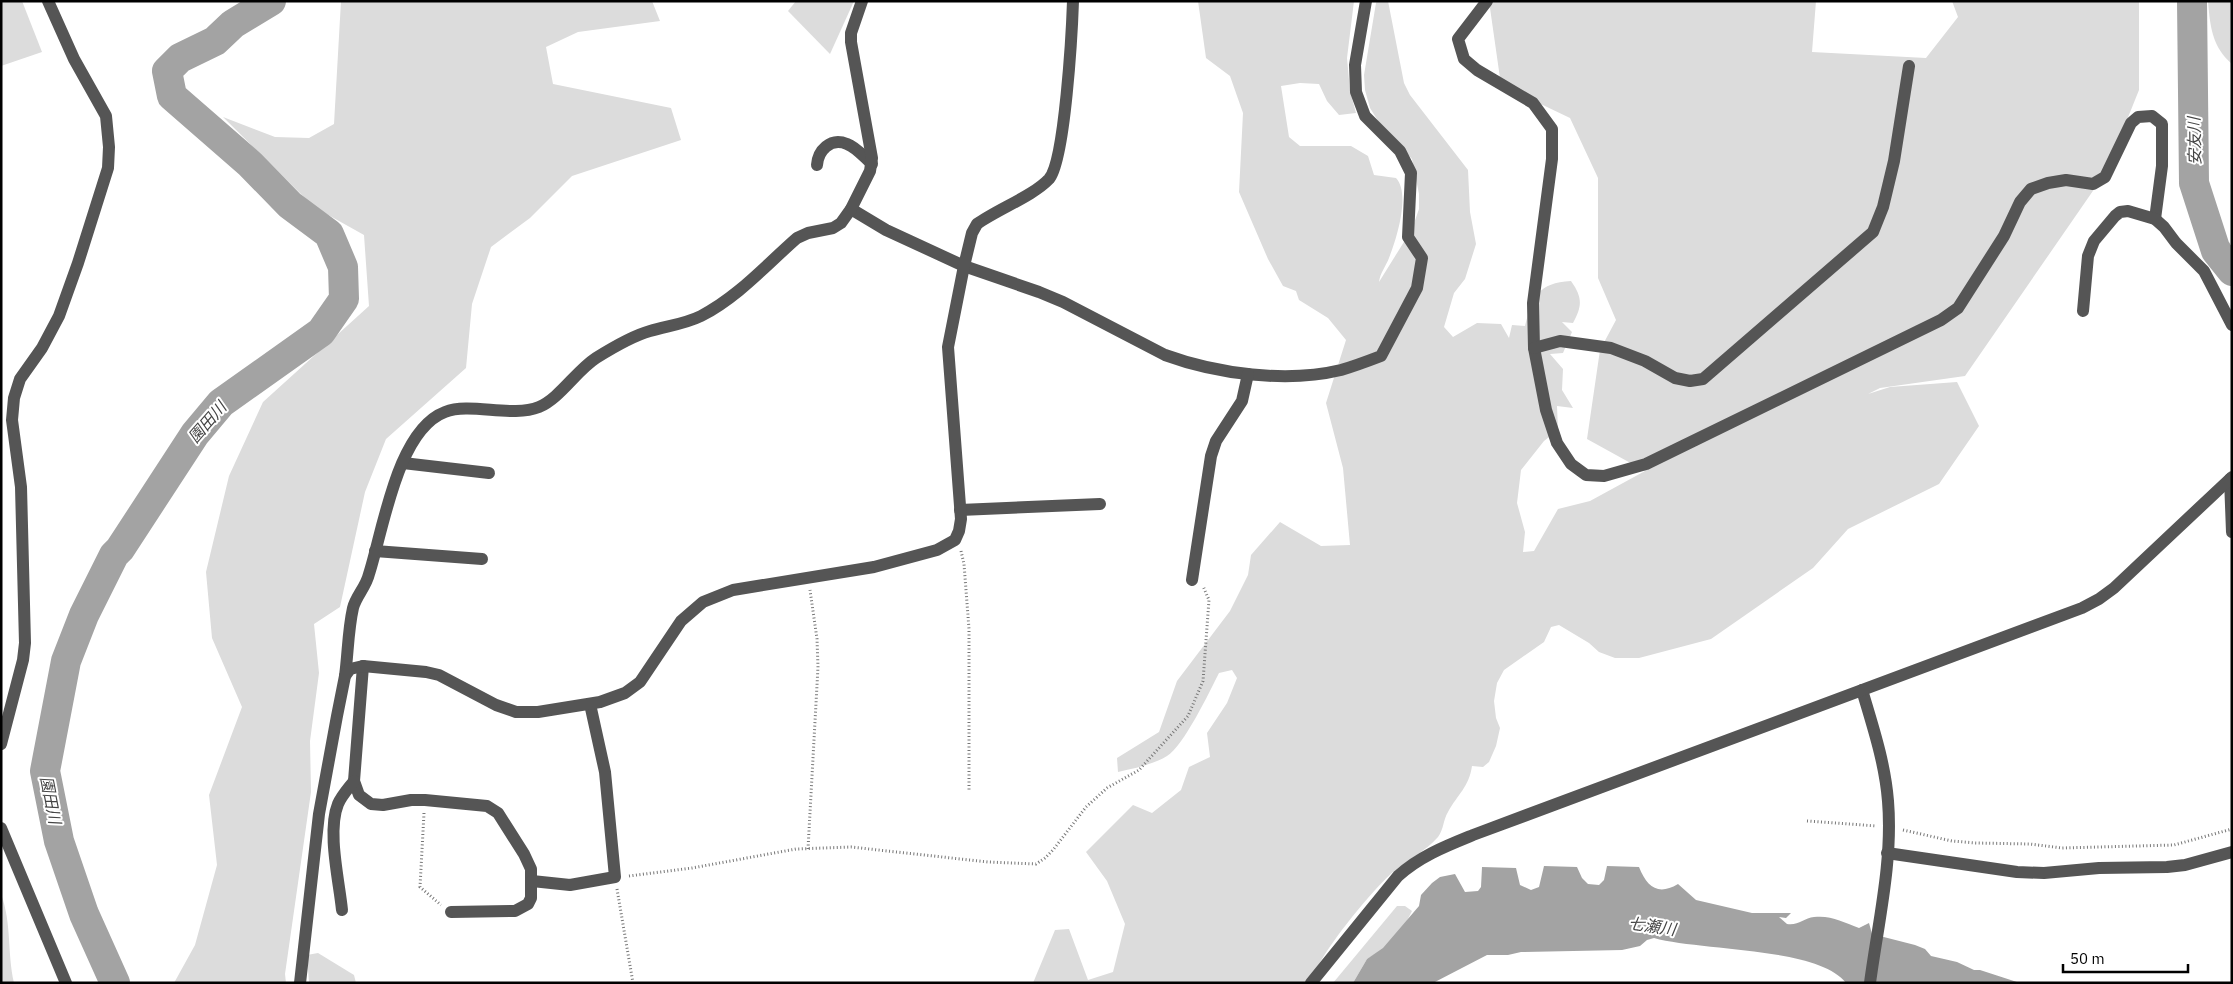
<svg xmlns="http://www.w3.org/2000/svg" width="2233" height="984" font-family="'IBM Plex Sans','Noto Sans JP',sans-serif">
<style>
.green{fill:#dcdcdc}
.water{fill:#a3a3a3}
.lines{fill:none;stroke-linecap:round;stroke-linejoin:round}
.river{stroke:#a3a3a3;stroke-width:30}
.path{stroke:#777;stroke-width:3;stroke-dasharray:1 2.5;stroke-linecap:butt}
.minor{stroke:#555;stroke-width:12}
.labels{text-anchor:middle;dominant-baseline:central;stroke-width:4;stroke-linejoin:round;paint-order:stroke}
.water-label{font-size:16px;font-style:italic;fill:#444;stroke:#fff}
</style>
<rect width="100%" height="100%" fill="#fff"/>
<g class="green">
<polygon points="1,1 22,1 42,52 1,66"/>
<polygon points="341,1 652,1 660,21 578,32 546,47 553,84 671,108 681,140 572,176 530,218 491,247 472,304 466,368 386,439 365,492 340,607 314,624 319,673 310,741 311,792 285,974 286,983 174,983 195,945 217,865 209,795 242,707 212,638 206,572 229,476 263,402 369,306 364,235 314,207 223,117 275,137 309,138 334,124"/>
<polygon points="796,1 854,1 830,54 788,11"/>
<path d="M1198 1H1354L1347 58 1350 91 1356 113 1339 115 1327 101 1319 84 1300 83 1281 86 1289 137 1300 146H1351L1368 156 1374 175 1396 178C1411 194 1396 240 1389 258 1386 266 1380 273 1379 282L1412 229 1419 209V194L1412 159 1380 124 1370 108 1365 90 1364 75 1376 3 1377 1H1388L1404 83 1410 95 1468 170 1470 212 1476 244 1465 279 1454 293 1444 327 1453 337 1477 323 1501 324 1509 338 1512 325 1525 326C1533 296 1538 283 1571 281 1583 298 1582 306 1573 323L1562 322 1572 332 1563 353 1550 354 1563 369 1562 390 1573 408 1557 406 1558 430 1544 441 1521 470 1517 503 1525 532 1523 552 1534 551 1558 509 1590 501 1645 471 1587 439 1600 350 1616 320 1598 278V178L1570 118 1501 85 1489 1H1816L1812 52 1926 58 1958 17 1952 1H2139V90L2106 172 1965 376 1880 388 1868 394 1890 387 1957 382 1979 426 1939 484 1848 529 1813 568 1711 639 1639 658H1615L1599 652 1589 643 1559 625 1551 627 1544 642 1504 670 1497 683 1494 701 1496 718 1500 728 1496 746 1489 762 1483 767 1472 766C1469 787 1458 794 1448 812 1443 820 1444 829 1438 837 1426 851 1407 860 1393 872 1372 890 1316 958 1311 983H1033L1055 930 1069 929 1088 980 1113 972 1125 924 1107 881 1086 852 1133 805 1152 813 1181 790 1189 767 1210 757 1207 733 1227 703 1237 678 1232 670 1219 673C1210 691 1183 747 1167 756 1152 765 1135 768 1118 772L1117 758 1159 732 1177 681 1230 611 1248 575 1251 555 1280 522 1321 546 1350 545 1343 468 1326 403 1346 340 1328 318 1299 300 1296 291 1283 286 1268 259 1239 192 1243 113 1230 76 1206 58Z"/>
<path d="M2208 1H2232V64C2212 47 2210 26 2208 1Z"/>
<path d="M1 894C12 924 7 952 14 983H1Z"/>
<polygon points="1397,906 1405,906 1412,911 1396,942 1367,959 1353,983 1333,983"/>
<polygon points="318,953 354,975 356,983 309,983 307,955"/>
</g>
<g class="water">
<polygon points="2229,242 2232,248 2232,286 2210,253"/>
<path d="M1544 866 1577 867 1582 878 1588 884 1599 885 1604 880 1607 866 1639 867C1647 887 1658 896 1678 884L1696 900 1752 913H1791L1786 918 1779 917 1787 924C1798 926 1804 918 1814 917 1831 915 1843 922 1859 928L1869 923 1872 934 1915 945 1925 949 1931 956 1957 962 1974 970H1980L2020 983H1846C1819 947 1700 951 1654 938L1647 940 1640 946 1622 950 1521 952 1508 955H1487L1433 983H1353L1367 959 1383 948 1419 906 1421 895 1432 883 1440 877 1455 874 1465 892 1478 891 1481 887 1482 867 1516 868 1520 885 1531 890 1539 887Z"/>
</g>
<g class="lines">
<g class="river">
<polyline points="2192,1 2194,183 2216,251 2232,271"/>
<polyline points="115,983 84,914 59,841 45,771 66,661 84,615 114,555 120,549 195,434 221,403 321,332 344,299 343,267 329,234 290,205 250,164 172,96 167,71 180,58 215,41 233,24 271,1"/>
</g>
<g class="path">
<polyline points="961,551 964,564 969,629 969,792"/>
<polyline points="424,813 420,887 441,905"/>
<polyline points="1807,821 1876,826"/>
<polyline points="1903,830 1952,841 1976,843 2030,844 2062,848 2174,845 2232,829"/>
<polyline points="808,849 818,667 817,639 810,590"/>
<polyline points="629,876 692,868 796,849 851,847 988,862 1036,864 1045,858 1053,850 1086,807 1107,788 1139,770 1188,716 1203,681 1209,600 1203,586"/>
<polyline points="617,889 633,983"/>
</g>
<g class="minor">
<polyline points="1487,1 1458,39 1464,59 1477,70 1533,103 1552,129 1552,159 1533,303 1534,348 1546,410 1557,443 1571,464 1586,475 1604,476 1646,464 1941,320 1958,308 2004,236 2020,202 2031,189 2048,183 2066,180 2093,184 2105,177 2131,123 2138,117 2152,116 2162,124 2162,166 2155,219"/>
<path d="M817 165C818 151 830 137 847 144 856 147 864 157 872 164"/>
<path d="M851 209 886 230 964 266 1039 292 1063 302 1165 355C1217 374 1287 383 1341 370 1355 366 1368 361 1381 356L1417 288 1422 258 1408 237 1411 173 1400 151 1365 116 1356 92 1355 65 1366 1"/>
<polyline points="2083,311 2088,256 2094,241 2115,216 2120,212 2128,211 2155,219 2164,227 2176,243 2204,271 2232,325"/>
<polyline points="1534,348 1560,341 1611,348 1645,361 1675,378 1690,381 1703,379 1873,232 1883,207 1894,161 1909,66"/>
<polyline points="403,463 489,473"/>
<polyline points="2230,479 2232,532"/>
<polyline points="960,510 1100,504"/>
<polyline points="375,551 482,559"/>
<polyline points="1192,580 1211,456 1216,441 1242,401 1248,374"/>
<polyline points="363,666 354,781 359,795 371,804 383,805 411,800 425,800 487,806 498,813 524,854 531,869 531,898 528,904 515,911 451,912"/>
<path d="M345 676C348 654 348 630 353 608 356 596 366 587 369 574 383 531 397 430 445 412 470 402 512 418 539 407 560 398 576 371 596 358 612 348 632 336 650 331 667 326 685 324 701 316 738 297 766 265 797 238L808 233 833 228 841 223 851 209 870 171 872 158 851 42V33L862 1"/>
<path d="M1862 690C1873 727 1885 763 1888 801 1893 861 1878 923 1870 983"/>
<polyline points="1,744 23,660 25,643 21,487 12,420 14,398 20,379 42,348 59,316 78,263 108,168 109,147 106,116 74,59 48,1"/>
<polyline points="1,828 66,983"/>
<polyline points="1887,853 2017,872 2044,873 2099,868 2167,867 2185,865 2232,852"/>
<polyline points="532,881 570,885 615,877 605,772 590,704"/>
<path d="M342 910C339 880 327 831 338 804 342 795 348 789 354 781"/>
<path d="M300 983 319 814 337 716 345 676 350 669 363 666 426 672 439 675 496 705 516 712H538L600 702 625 693 640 682 681 621 703 602 733 590 874 567 937 550 955 540 959 531 961 519 948 347 964 266 972 233 977 224C998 209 1033 196 1049 179 1065 161 1072 31 1073 1"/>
<path d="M1311 983 1398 876C1420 856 1446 846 1473 835L2082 608 2099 599 2114 588 2232 477"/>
</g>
</g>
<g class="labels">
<g class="water-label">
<text transform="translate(2194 141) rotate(-91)">安友川</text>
<text transform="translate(207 422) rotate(-49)">園田川</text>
<text transform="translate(51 800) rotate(79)">園田川</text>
<text transform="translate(1652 926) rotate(8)">七瀬川</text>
</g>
</g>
<rect width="2233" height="984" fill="none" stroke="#000000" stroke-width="5"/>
<path d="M2063 964v8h125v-8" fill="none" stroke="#000000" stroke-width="2.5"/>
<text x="2070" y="964" font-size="15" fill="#000000" stroke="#ffffff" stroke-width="4" paint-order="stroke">50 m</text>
</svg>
